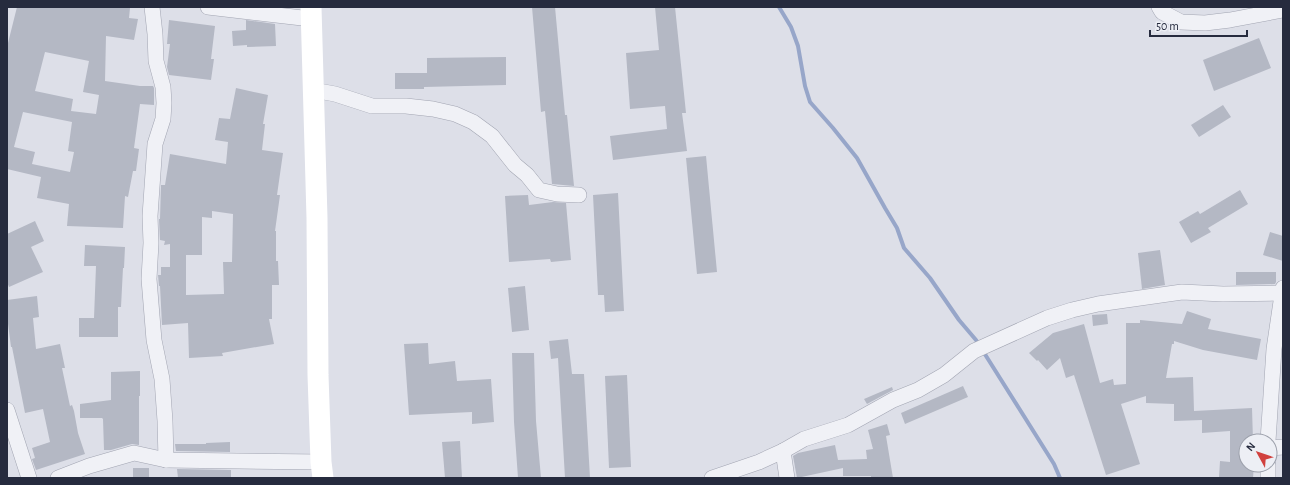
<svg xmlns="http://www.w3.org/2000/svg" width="1290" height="485" font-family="'Alegreya Sans',sans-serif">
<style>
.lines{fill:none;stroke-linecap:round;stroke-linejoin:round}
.stream{stroke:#97a6c9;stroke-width:4}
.building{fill:#b4b8c4;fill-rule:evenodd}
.street-casing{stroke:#a2a5b2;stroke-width:16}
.street{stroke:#f0f1f6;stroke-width:15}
.secondary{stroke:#fff;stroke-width:21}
</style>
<rect width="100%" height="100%" fill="#dddfe8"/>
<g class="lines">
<polyline class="stream" points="779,7 791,27 798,46 805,86 810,102 833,128 857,158 885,208 897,228 904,248 930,278 959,320 976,340 1054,464 1060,478"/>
</g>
<g class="building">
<path d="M17 7H122L130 8 129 18 138 19 134 40 106 36 105 81 140 86H153L154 88V105L140 104 134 148 139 149 136 171H133L128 197 125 196 123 228 67 226 69 204 37 198 41 177 7 169V47ZM45 52 89 61 83 92 99 95 96 114 71 111 73 99 35 91ZM23 112 72 122 68 151 74 152 70 172 32 164 35 152 14 147Z"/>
<polygon points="532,7 555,7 565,115 567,115 574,186 552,184 545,111 541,112"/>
<polygon points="655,7 675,7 686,113 682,113 687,151 613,160 610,136 667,129 665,106 630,109 626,53 659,50"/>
<polygon points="169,20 215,26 211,59 214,59 211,80 169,75 167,67 170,44 167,44"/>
<polygon points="246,20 275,24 276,46 247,47 247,45 233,46 232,31 246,30"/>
<polygon points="1259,38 1271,68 1214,91 1203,60"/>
<polygon points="506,57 506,85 424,87 424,89 395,89 395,73 427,73 427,58"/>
<path d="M236 88 268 95 263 124H265L262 150 283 153 277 195H280L275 231H276V261H278L279 285H272V319H269L274 344 222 353 223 356 189 358 188 323 162 325 160 286H159L158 275H161V267H170V244L164 245 165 241 160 240 159 219H160L161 185H165L170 154 226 164 228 142 215 140 219 118 230 119ZM212 211 233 214 232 262H223L224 294 186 295V255H202V217L212 218Z"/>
<polygon points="1223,105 1231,117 1199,137 1191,125"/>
<polygon points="706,156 717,272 697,274 686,158"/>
<polygon points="1240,190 1248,204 1208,228 1211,232 1191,243 1179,222 1198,211 1200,214"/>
<polygon points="618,193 624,311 605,312 604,295 598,295 593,195"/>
<polygon points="528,195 529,205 553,202 566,203 571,260 551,262 550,259 509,262 505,196"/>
<polygon points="35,221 44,241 31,247 43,272 9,287 7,282 7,234"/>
<polygon points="1270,232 1283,236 1283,261 1263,255"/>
<polygon points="85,245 125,247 124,268 123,268 121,307 118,307 118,337 79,337 79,318 94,318 96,266 84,266"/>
<polygon points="1160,250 1165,285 1142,289 1138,253"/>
<polygon points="1236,272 1276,272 1276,282 1275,284 1236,285"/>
<polygon points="525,286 529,330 512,332 508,288"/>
<polygon points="37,296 39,317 33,318 36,349 60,344 65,368 62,368 70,406 72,405 74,411 78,433 85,454 36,470 32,459 35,458 32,448 50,442 43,409 25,413 12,347 11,347 7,316 7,300"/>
<polygon points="1187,311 1211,319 1208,329 1261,339 1257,360 1203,350 1174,341 1174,344 1172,344 1166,378 1193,377 1194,411 1252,408 1253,441 1246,441 1246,465 1254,465 1253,478 1219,478 1220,461 1230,462 1230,431 1202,433 1202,420 1174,421 1174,404 1146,403 1146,396 1121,404 1140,464 1106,475 1074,375 1066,378 1060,358 1047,370 1038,360 1037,361 1029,353 1053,333 1084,324 1100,383 1113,379 1114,385 1126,384 1126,323 1140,323 1140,320 1182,324"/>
<polygon points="1107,314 1108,324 1093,326 1092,315"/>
<polygon points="568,339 572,374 584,374 590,478 565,478 558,358 551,359 549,341"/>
<polygon points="428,343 429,364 455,361 457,381 491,379 494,422 472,424 472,412 409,415 404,344"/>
<polygon points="512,353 534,353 536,421 541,478 518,478 514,422"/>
<polygon points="140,371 140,396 139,396 139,445 132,444 111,450 104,450 103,419 102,418 80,418 80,404 111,400 111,372"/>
<polygon points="627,375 631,467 609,468 605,376"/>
<polygon points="963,386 968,397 905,424 901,413"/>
<polygon points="892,387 893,390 867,404 864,399"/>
<polygon points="887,424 890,435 886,436 893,478 871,478 871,476 843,476 843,468 797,478 793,456 798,453 835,445 838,460 867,459 866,450 873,449 868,430"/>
<polygon points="460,441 462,478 445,478 442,442"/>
<polygon points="230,442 230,452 176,451 175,444 206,444 206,443"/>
<rect x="133" y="468" width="16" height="10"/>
<polygon points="177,469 231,470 231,478 178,478"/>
</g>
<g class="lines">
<defs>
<g id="street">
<polyline points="152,7 155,34 156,61 163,87 164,103 163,119 155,144 150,216 151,243 149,279 154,340 162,379 165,421 166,460"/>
<polyline points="208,7 311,19"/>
<polyline points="1159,7 1162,12 1181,22 1205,23 1230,20 1283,10"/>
<polyline points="313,90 335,94 372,106 406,106 433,109 455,114 473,122 492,136 515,165 527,175 539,190 557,194 579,195"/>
<polyline points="7,410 29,478"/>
<polyline points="1268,441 1274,349 1283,288"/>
<polyline points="1270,448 1283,447"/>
<polyline points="783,451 787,478"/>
<polyline points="1268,465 1268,478"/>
<polyline points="58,478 89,466 134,453 166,460 321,462"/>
<polyline points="712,478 759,462 783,451 804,439 848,425 893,400 918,390 944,375 974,351 1047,318 1072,310 1098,304 1182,292 1223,294 1281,293"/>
</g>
</defs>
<use href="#street" class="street-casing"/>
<use href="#street" class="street"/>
<polyline class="secondary" points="311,7 317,218 318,375 321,462 323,478"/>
</g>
<rect width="1290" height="485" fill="none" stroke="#262b3e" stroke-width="16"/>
<g transform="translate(1258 453) rotate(310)"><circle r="19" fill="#edeff5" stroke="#9da1ac"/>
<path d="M0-3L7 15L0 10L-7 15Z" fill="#d1413e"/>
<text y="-6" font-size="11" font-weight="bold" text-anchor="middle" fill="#262b3e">N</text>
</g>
<path d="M1150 30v6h97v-6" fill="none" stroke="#262b3e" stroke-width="2"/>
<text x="1156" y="30" font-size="12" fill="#262b3e" stroke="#edeff5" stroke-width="3" paint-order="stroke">50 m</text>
</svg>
